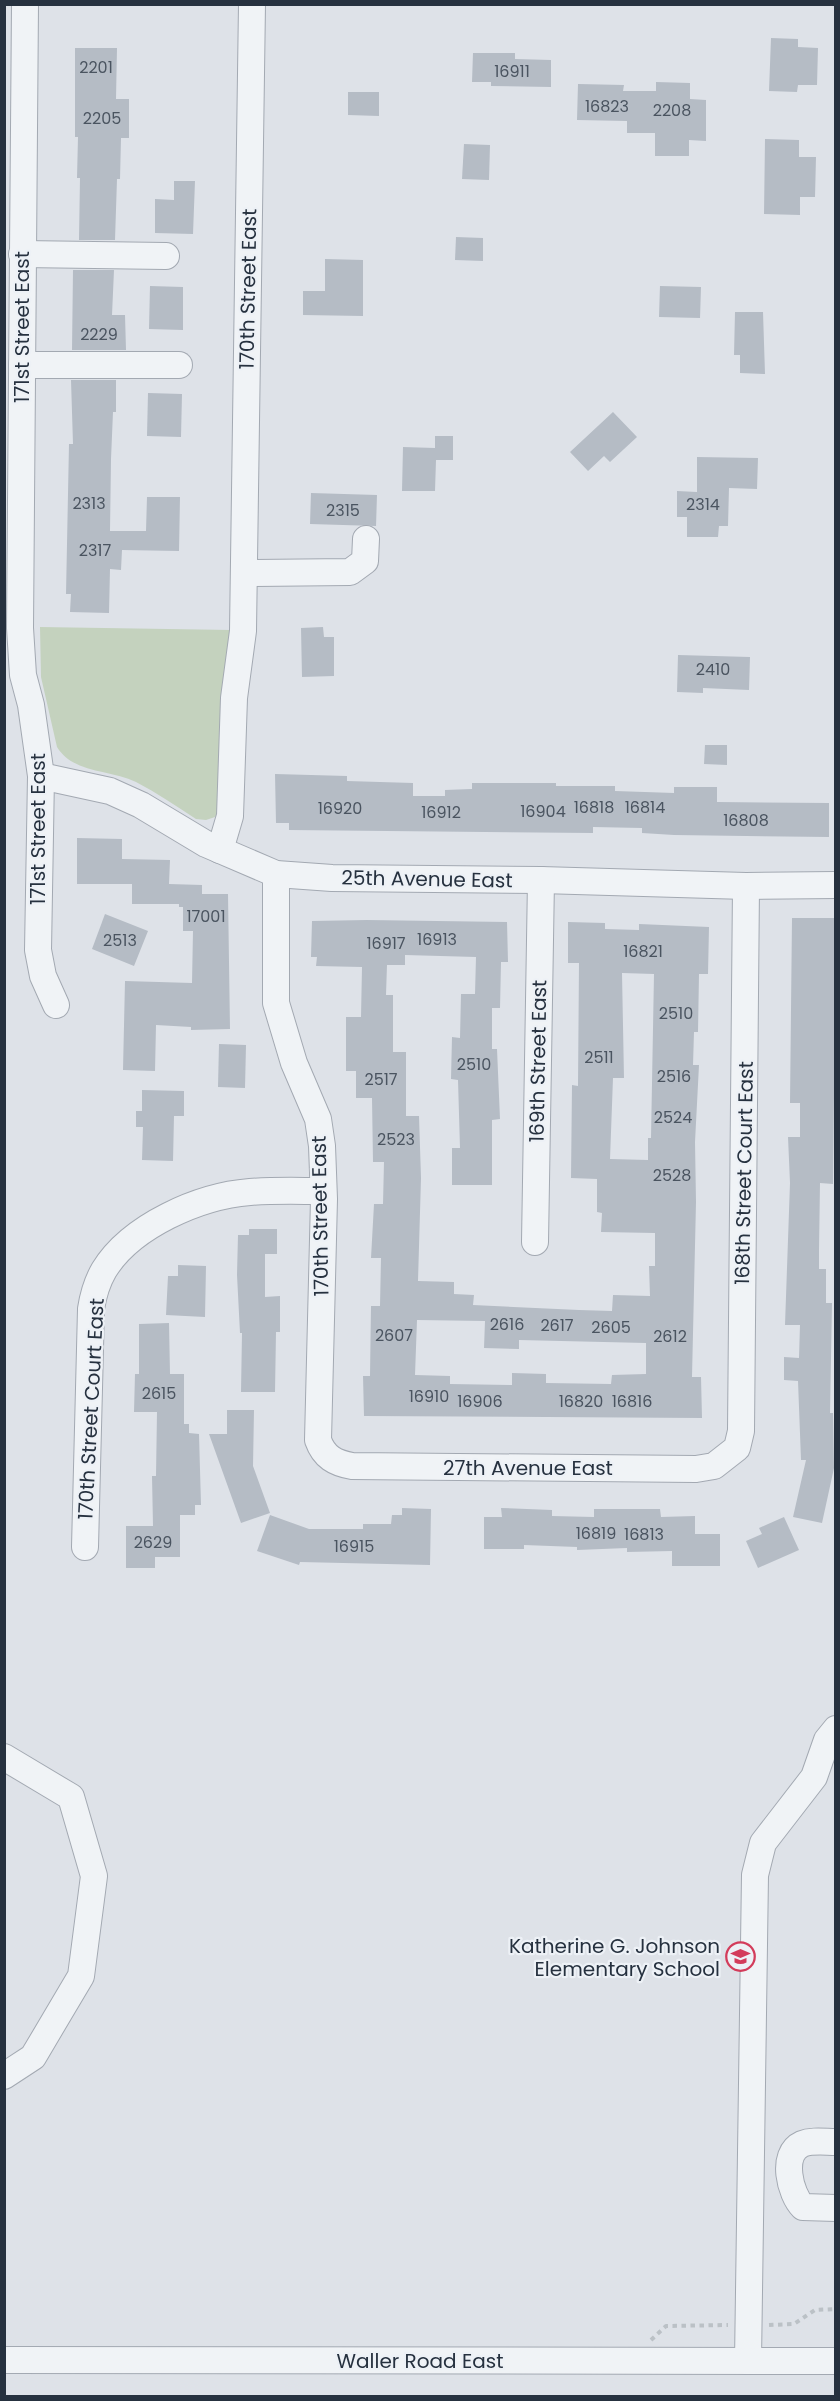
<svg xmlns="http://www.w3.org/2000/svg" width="840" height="2401" font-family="Poppins,sans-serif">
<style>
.green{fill:#c4d2be}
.building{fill:#b5bcc5;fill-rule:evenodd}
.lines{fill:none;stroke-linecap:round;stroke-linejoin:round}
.minor-casing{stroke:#a3a9b2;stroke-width:28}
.path{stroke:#bbc1c6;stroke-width:4;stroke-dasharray:4.5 4.5;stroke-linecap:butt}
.minor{stroke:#f0f3f6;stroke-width:26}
.labels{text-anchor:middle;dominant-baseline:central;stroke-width:4.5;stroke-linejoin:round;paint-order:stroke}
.number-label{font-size:16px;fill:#4a5460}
.street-label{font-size:20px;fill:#26313f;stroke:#edf1f6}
.poi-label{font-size:20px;fill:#26313f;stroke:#edf1f6;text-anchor:end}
</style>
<rect width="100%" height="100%" fill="#dee2e8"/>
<path class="green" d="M40 627 232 630 221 806 215 817 206 820 196 819C176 806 157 793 136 782 109 769 74 774 57 747L41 677Z"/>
<g class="building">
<polygon points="771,38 798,39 798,47 818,48 817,85 798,85 797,92 769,91"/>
<polygon points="75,48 117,48 116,99 129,99 129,138 121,138 120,179 117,179 115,240 79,240 80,178 77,178 78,137 75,137"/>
<polygon points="473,53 515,53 515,59 551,60 551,87 491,86 491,82 472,82"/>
<polygon points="656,82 690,83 690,99 706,100 706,141 689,140 689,156 655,156 655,133 627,133 627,121 577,120 578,84 624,85 623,91 656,91"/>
<polygon points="348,92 379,92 379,116 348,115"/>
<polygon points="765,139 799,140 799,157 816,157 815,197 800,197 800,215 764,214"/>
<polygon points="464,144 490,145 489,180 462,179"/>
<polygon points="174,181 195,181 193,234 155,233 155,199 174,200"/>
<polygon points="456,237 483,238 483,261 455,260"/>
<polygon points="325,259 363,260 363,316 303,315 303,291 325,291"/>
<polygon points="73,270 114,270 112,315 125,315 126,350 72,350"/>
<polygon points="150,286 183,287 183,330 149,329"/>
<polygon points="660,286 701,287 700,318 659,317"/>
<polygon points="735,312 763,312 765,374 740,373 740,355 734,355"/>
<polygon points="71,380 116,380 116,412 113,412 111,459 110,531 146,531 147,497 180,497 179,551 122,550 121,570 110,569 109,613 70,612 71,594 66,594 69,444 73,444"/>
<polygon points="148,393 182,394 181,437 147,436"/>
<polygon points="613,412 637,437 610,462 604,456 588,471 570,452"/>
<polygon points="435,436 453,436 453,460 436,460 435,491 402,491 403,447 435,448"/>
<polygon points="697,457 758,458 757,489 729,488 728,526 719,526 718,537 687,537 687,517 677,517 677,491 697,492"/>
<polygon points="311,493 377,495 376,526 310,524"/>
<polygon points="323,627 324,637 334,637 334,676 302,677 301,628"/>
<polygon points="678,655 750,657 749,690 703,688 703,693 677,692"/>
<polygon points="705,745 727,745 727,765 704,764"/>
<polygon points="275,774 347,776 347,781 413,783 413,796 445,796 445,790 472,789 472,783 556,783 556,786 615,786 615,791 674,793 674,787 717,787 717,802 829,803 829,837 674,835 642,833 642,828 593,827 593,833 289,830 289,823 276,823"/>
<polygon points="77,838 122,839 122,859 170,860 169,884 202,885 202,894 228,894 230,1029 191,1030 191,1027 156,1025 155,1071 123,1070 125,981 192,983 193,931 183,931 183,907 179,907 179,904 132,904 132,884 77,884"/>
<polygon points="105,914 148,931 134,966 92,949"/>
<polygon points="792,918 836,918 833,1184 820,1183 819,1250 819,1269 826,1269 826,1303 832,1303 830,1413 833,1413 834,1468 822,1523 793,1517 806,1460 801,1460 798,1381 784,1380 784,1357 799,1358 800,1325 785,1325 790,1183 788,1137 800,1137 800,1103 790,1103"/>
<path d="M367 920 507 922 508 962H501L500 1008H492V1049H497L500 1119 492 1120V1185H452V1148H460L458 1080 451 1079 452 1037 460 1038 461 994H475L476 957 405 955V965H387L386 995H393V1052H406V1116H419L421 1178 418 1281 454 1282V1294L474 1295 473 1305 579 1310 612 1311 613 1295 650 1296 649 1266H655V1233L601 1232 602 1213 597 1212V1179L571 1178 572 1085 578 1086 579 963H568V922L605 923V929L639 930V924L709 927 708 974H699L698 1032H694L693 1065H699L695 1142 696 1202 692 1377H701L702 1418 364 1416 363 1376H370L371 1306H380L381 1258H371L374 1204H383L384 1162H373L372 1098H356V1071H346V1017H361L362 967 316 966 317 957H311L312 921ZM622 973 654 974 651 1138H648V1160L610 1159 613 1078H624ZM417 1320 485 1321 484 1348 519 1349V1340L646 1343V1374L612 1375 611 1384 546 1383V1374L512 1373V1385L450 1384V1376L415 1375Z"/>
<polygon points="219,1044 246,1045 245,1088 218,1087"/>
<polygon points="142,1090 184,1091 184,1116 174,1116 173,1161 142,1160 143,1127 136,1127 136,1111 142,1111"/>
<polygon points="249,1229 277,1229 277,1254 265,1254 265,1297 280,1296 280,1332 276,1332 275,1392 241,1392 242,1333 240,1333 237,1275 238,1235 249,1235"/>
<polygon points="178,1265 206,1266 205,1317 166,1315 168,1276 178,1276"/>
<polygon points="169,1323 170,1374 184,1374 184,1424 189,1424 189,1433 199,1434 201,1505 195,1505 195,1515 180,1515 180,1557 155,1557 155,1568 126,1568 126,1526 153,1526 152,1476 156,1476 157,1412 134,1412 135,1374 139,1374 139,1324"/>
<polygon points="227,1410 254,1410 253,1466 270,1513 241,1523 209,1434 227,1434"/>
<polygon points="402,1508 431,1509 430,1565 300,1562 299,1565 257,1551 270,1515 309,1529 363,1529 363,1524 391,1524 392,1515 402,1515"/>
<polygon points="501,1508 552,1510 552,1516 594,1517 594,1509 660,1509 661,1517 695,1516 695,1534 720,1534 720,1566 672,1566 672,1551 627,1552 627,1548 577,1550 577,1547 524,1545 524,1549 484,1549 484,1517 502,1517"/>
<polygon points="784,1517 799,1550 758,1568 746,1541 762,1534 759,1528"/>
</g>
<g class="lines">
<defs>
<g id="minor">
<polyline points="25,4 20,628 23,675 31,705 41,776 38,950 43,976 56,1005"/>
<polyline points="22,254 166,256"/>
<polyline points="22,365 179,365"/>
<polyline points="244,573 350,572 365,561 366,539"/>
<polyline points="41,776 110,791 141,805 206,844 276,874 332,878 541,880 746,886 836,885"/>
<polyline points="220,850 230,816 234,698 243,631 252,4"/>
<path d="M276 874V1003L294 1063 318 1119 322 1146 324 1199 318 1440C324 1457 335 1463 352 1466L696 1469 714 1466 737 1448 741 1431 746 886"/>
<polyline points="535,1242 541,880"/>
<path d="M85 1547 91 1309C93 1296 97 1282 104 1270 131 1226 199 1196 250 1192 274 1190 299 1191 323 1191"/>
<polyline points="4,1757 71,1797 94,1876 81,1976 33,2057 4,2076"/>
<path d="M836 2142C825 2142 812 2140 802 2144 780 2154 790 2194 803 2207L836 2208"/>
<polyline points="4,2360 836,2361"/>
<polyline points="748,2361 755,1875 763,1843 814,1777 827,1740 836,1729"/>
</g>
</defs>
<use href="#minor" class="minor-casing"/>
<g class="path">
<polyline points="769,2325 794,2324 815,2310 836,2309"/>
<polyline points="651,2340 666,2326 728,2325"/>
</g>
<use href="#minor" class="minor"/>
</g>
<defs>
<symbol id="school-ring" viewBox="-11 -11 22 22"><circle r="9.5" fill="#edf1f6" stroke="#d33c5b" stroke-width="1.5"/><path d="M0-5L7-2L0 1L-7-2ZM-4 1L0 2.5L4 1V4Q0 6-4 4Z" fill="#d33c5b"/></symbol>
</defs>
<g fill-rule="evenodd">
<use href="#school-ring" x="724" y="1940" width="33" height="33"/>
</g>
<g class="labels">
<g class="number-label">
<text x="96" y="67">2201</text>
<text x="512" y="71">16911</text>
<text x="607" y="106">16823</text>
<text x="672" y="110">2208</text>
<text x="102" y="118">2205</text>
<text x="99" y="334">2229</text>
<text x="89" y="503">2313</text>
<text x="703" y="504">2314</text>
<text x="343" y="510">2315</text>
<text x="95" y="550">2317</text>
<text x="713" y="669">2410</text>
<text x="594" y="807">16818</text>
<text x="645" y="807">16814</text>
<text x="340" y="808">16920</text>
<text x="543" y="811">16904</text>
<text x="441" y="812">16912</text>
<text x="746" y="820">16808</text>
<text x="206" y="916">17001</text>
<text x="437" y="939">16913</text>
<text x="120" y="940">2513</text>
<text x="386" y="943">16917</text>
<text x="643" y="951">16821</text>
<text x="676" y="1013">2510</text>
<text x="599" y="1057">2511</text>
<text x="474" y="1064">2510</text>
<text x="674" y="1076">2516</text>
<text x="381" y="1079">2517</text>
<text x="673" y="1117">2524</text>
<text x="396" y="1139">2523</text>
<text x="672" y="1175">2528</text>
<text x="507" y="1324">2616</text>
<text x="557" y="1325">2617</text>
<text x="611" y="1327">2605</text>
<text x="394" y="1335">2607</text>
<text x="670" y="1336">2612</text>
<text x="159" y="1393">2615</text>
<text x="429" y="1396">16910</text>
<text x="480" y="1401">16906</text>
<text x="581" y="1401">16820</text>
<text x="632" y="1401">16816</text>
<text x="596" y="1533">16819</text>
<text x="644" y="1534">16813</text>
<text x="153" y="1542">2629</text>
<text x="354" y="1546">16915</text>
</g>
<g class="street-label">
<text transform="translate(248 289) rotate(-89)">170th Street East</text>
<text transform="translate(22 327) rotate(-90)">171st Street East</text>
<text transform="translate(38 829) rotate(-90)">171st Street East</text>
<text transform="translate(427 879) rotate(1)">25th Avenue East</text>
<text transform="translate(538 1061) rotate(-89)">169th Street East</text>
<text transform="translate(744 1173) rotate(-89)">168th Street Court East</text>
<text transform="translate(320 1216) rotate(-91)">170th Street East</text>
<text transform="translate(91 1409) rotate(-87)">170th Street Court East</text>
<text x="528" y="1468">27th Avenue East</text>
<text x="420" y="2361">Waller Road East</text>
</g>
<g class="poi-label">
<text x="720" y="1946">Katherine G. Johnson<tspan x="720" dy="23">Elementary School</tspan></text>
</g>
</g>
<rect width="840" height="2401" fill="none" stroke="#26313f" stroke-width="12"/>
</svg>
